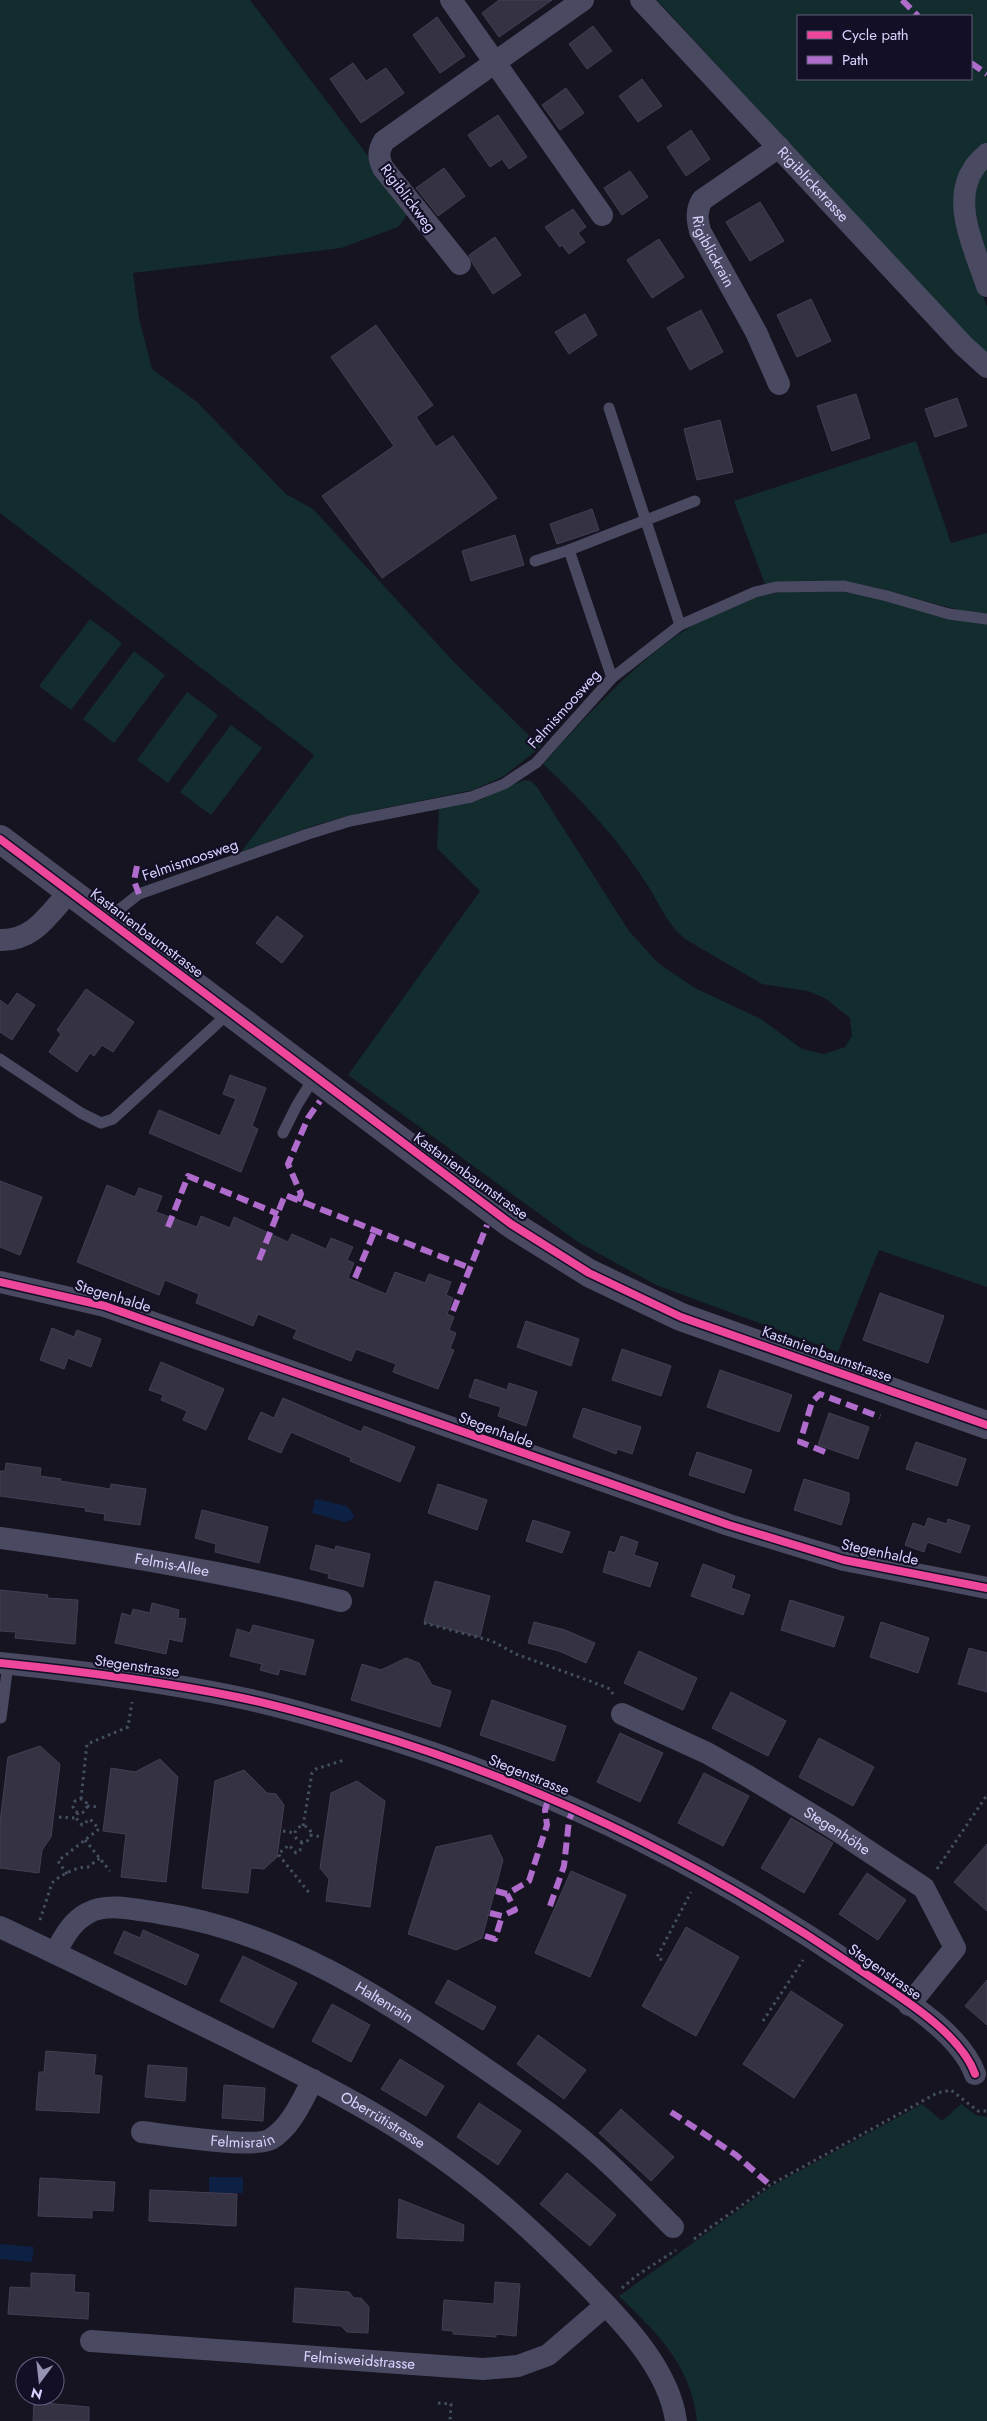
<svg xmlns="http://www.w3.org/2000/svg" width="987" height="2421" font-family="Jost,sans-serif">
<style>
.green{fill:#132c2d;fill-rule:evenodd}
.water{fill:#0d2144}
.building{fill:#343243;stroke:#433f54}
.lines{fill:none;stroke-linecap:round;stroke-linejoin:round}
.path{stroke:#44505f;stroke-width:3;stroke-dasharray:2.5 4;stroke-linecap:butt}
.service{stroke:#4a4962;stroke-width:11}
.minor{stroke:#4a4962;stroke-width:22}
.tertiary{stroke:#4a4962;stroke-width:28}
.quiet{stroke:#b06ccc;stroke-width:6;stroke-dasharray:12 6;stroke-linecap:butt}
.cycleway-casing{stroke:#130f26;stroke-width:11}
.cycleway{stroke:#ed469a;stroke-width:8}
.labels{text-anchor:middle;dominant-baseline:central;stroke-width:4.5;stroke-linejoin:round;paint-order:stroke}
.street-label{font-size:15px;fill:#d9d4ff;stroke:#130f26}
</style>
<rect width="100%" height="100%" fill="#161421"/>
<g class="green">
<polygon points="0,0 250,0 409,210 405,218 398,227 341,248 133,273 139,318 152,369 197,402 286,494 313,509 454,662 541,747 504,776 473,790 356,814 318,824 241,852 314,755 0,513"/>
<path d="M657 0H987V144L960 233 987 307V358ZM798 16H971V79H798Z"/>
<polygon points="987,163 987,265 972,195"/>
<polygon points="916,441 951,543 987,533 987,614 963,611 896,593 766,587 734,501"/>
<path d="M839 591 859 594 987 623V1287L879 1250 838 1352 656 1285 578 1242 348 1075 480 891 437 848 439 808 479 800 524 780 531 781 537 787 629 931 658 963 695 988 761 1019 802 1049 824 1054 845 1047 852 1036 850 1018 826 999 808 991 762 984 685 939C667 924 660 905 648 886 619 840 583 801 543 764 606 695 686 601 786 592 803 590 821 591 839 591Z"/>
<polygon points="90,619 122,643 71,710 39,686"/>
<polygon points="134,651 165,675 114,743 83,719"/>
<polygon points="187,692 218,715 168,783 137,760"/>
<polygon points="231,725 262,748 211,815 180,792"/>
<path d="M922 2104 942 2121 961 2104 976 2115 987 2117V2421H697C691 2365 657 2333 619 2296L772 2186Z"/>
</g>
<g class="water">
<polygon points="315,1499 347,1506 354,1515 352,1520 345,1522 312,1513"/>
<rect x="209" y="2177" width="34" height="16"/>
<polygon points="0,2244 34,2247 32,2262 0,2259"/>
</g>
<g class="building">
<polygon points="499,0 552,0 499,37 482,13"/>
<polygon points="437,17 465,56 440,73 413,35"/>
<polygon points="593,26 612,51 587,69 569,44"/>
<polygon points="353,63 366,81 386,68 404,93 361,123 330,79"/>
<polygon points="642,79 662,106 638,122 619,96"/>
<polygon points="566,88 584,113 560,130 542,105"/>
<polygon points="498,115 527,157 509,169 502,159 490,167 468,135"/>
<polygon points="691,130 710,159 686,176 667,147"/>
<polygon points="444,168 465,196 438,216 416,188"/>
<polygon points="630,171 648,197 622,215 604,188"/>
<polygon points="760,202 784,241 750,261 726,222"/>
<polygon points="573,209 586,227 578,233 585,242 569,254 562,245 560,247 545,227"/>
<polygon points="495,237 521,275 493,294 473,264 469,255"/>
<polygon points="659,239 684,277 652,298 627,260"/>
<polygon points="811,299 831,341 797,357 777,315"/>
<polygon points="701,310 723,352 690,370 667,328"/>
<polygon points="585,314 597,335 569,354 555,332"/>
<polygon points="376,325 433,405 416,417 436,447 453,436 497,498 382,578 322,496 394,446 331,357"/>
<polygon points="856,394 870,438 832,451 817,406"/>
<polygon points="957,398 967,426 935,437 925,409"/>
<polygon points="720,420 733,472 697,480 684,429"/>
<polygon points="592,509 599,530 557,544 550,524"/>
<polygon points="515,535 524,565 471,581 462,551"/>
<polygon points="277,916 303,936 282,963 256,943"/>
<polygon points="86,989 134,1022 113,1052 102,1045 94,1056 90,1053 77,1072 49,1052 61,1034 57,1030"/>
<polygon points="17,993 35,1005 12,1040 0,1032 0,1000 8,1006"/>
<polygon points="230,1075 266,1088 252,1126 258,1129 241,1172 149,1133 159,1110 220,1136 236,1099 223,1094"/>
<polygon points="0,1181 42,1197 20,1255 0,1247"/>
<polygon points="107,1185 135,1197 139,1188 162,1196 156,1212 197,1227 201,1216 230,1228 234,1217 288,1242 292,1234 326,1249 331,1238 353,1247 347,1260 354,1263 348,1278 386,1294 395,1272 425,1283 429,1274 451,1282 446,1295 453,1298 447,1314 454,1317 449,1330 456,1333 450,1349 454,1350 438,1389 393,1372 396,1364 356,1349 351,1361 293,1338 297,1330 258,1314 253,1326 196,1303 199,1294 165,1280 159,1295 77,1262"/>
<polygon points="880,1293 944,1316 928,1363 863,1340"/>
<polygon points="526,1321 579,1339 571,1366 517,1347"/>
<polygon points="52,1328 74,1337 77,1330 101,1339 91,1367 68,1358 64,1369 40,1360"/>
<polygon points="622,1349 671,1366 661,1396 612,1380"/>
<polygon points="161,1362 224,1389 206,1430 183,1420 187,1411 161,1400 163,1395 149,1390"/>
<polygon points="720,1370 792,1395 779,1432 707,1407"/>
<polygon points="475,1379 507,1390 509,1383 537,1392 526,1426 498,1416 501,1407 469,1397"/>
<polygon points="283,1398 361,1432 364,1426 415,1447 400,1482 350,1461 351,1458 291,1432 281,1453 248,1439 261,1412 274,1418"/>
<polygon points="583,1408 641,1427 632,1454 617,1449 616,1454 573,1437"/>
<polygon points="829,1413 869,1427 858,1459 818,1445"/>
<polygon points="916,1442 966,1459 957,1486 906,1469"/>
<polygon points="697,1452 752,1470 744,1493 689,1475"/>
<polygon points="6,1463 41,1468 40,1476 61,1479 60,1481 110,1489 111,1484 146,1489 140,1525 104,1520 105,1514 85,1511 86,1508 0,1496 0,1471 5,1471"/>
<polygon points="804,1479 849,1493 849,1501 841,1525 794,1510"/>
<polygon points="438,1484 487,1500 477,1530 428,1513"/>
<polygon points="202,1510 268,1527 259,1563 215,1552 216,1544 195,1538"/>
<polygon points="928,1518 947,1524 948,1519 970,1526 960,1553 927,1542 924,1552 905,1545 913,1523 925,1527"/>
<polygon points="533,1520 570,1532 562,1553 526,1541"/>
<polygon points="621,1536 638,1542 634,1555 658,1563 650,1587 603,1572 609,1551 615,1553"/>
<polygon points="316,1545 335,1550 336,1546 370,1554 363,1587 328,1578 329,1574 310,1569"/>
<polygon points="703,1564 735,1576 731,1588 750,1595 743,1615 691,1596"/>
<polygon points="435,1581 490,1596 480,1637 424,1622"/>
<polygon points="0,1590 48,1595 47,1598 78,1600 75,1644 15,1638 16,1632 0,1631"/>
<polygon points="790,1600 844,1617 834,1647 781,1630"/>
<polygon points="152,1603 179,1610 178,1618 186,1619 182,1642 169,1639 166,1654 115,1643 122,1613 131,1616 133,1609 150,1613"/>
<polygon points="534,1622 565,1630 595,1643 586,1663 559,1651 528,1643"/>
<polygon points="881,1622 929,1638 918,1673 870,1657"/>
<polygon points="253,1625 314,1640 305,1675 280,1669 278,1675 260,1670 262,1664 230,1656 237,1629 250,1633"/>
<polygon points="969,1648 987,1653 987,1692 958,1684"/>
<polygon points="639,1651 697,1678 683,1710 624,1683"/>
<polygon points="406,1658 419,1663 432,1685 451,1691 440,1727 351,1700 362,1664 381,1670"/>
<polygon points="731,1692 786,1721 768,1756 712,1728"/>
<polygon points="492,1700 566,1726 554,1761 480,1735"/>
<polygon points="620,1733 663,1753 640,1802 597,1782"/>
<polygon points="819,1738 874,1767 853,1806 799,1777"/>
<polygon points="40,1746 60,1764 51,1837 42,1850 39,1873 0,1868 0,1822 8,1757"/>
<polygon points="160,1759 178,1777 166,1882 121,1877 126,1834 103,1831 111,1768 135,1772"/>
<polygon points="244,1770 267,1793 276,1794 284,1805 277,1857 264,1869 251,1868 248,1893 202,1888 215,1781"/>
<polygon points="704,1773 749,1796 723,1846 678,1823"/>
<polygon points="357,1781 385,1801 370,1907 326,1901 329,1879 320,1868 331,1793"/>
<polygon points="791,1818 833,1843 804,1893 761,1868"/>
<polygon points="491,1835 503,1860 482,1938 456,1950 408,1934 436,1847"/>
<polygon points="987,1844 987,1911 954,1882"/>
<polygon points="571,1871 626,1895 590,1977 535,1953"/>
<polygon points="867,1873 906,1900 878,1940 839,1914"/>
<polygon points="686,1927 739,1957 696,2036 642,2006"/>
<polygon points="143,1930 199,1955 186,1985 114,1953 124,1931 140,1938"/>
<polygon points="243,1956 297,1983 273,2028 220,2001"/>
<polygon points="448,1980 496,2007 483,2030 435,2003"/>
<polygon points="987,1980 987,2025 965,2006"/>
<polygon points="791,1991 843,2025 794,2098 743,2064"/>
<polygon points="332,2004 370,2025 351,2062 312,2041"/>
<polygon points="538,2035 586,2070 564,2099 517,2064"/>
<polygon points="46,2051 96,2055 94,2075 102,2076 99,2113 36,2110 39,2072 44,2072"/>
<polygon points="400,2059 444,2086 426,2116 381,2089"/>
<polygon points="148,2065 187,2068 185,2101 145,2097"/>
<polygon points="224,2085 265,2088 263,2121 222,2118"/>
<polygon points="479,2103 521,2131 498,2165 457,2137"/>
<polygon points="621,2109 674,2157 651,2181 599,2133"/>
<polygon points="567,2173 616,2215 590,2246 540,2204"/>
<polygon points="40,2178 115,2182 113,2211 92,2210 92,2218 38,2216"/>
<polygon points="150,2190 237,2194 236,2226 149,2221"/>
<polygon points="399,2199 464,2225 463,2241 397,2238"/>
<polygon points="31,2273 75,2275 74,2292 89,2293 88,2319 8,2314 10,2287 31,2288"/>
<polygon points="495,2282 520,2284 516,2336 496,2334 496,2337 453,2334 453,2331 442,2330 444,2300 494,2304"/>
<polygon points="295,2288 349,2292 354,2298 361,2298 369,2307 368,2333 347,2332 341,2326 293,2322"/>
<polygon points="34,2402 89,2407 89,2421 33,2421"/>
</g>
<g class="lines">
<g class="path">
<polyline points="424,1623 492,1641 516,1654 595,1683 610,1689 613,1694"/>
<polyline points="81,1799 87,1744 128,1727 132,1702"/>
<circle cx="80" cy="1806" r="7"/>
<polyline points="87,1806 100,1807"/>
<polyline points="59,1817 76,1818"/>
<polyline points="303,1826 312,1773 316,1769 344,1760"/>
<circle cx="303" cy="1834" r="8"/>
<polyline points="283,1831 295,1833"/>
<polyline points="310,1835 323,1837"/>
<polyline points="85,1840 110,1871"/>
<polyline points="302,1842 300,1850 296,1853 289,1845 278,1854 311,1895"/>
<polyline points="937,1869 987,1795"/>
<polyline points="67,1874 58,1861 99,1829 90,1819 82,1825 76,1818 78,1813"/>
<path d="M40 1920 52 1883C59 1876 77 1866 88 1867L100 1858"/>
<polyline points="662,1960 657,1957 691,1892"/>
<polyline points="763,2021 803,1960"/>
<polyline points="694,2239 770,2185 937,2093 951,2090 978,2111 987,2111"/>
<polyline points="622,2288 636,2276 676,2250"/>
<polyline points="438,2403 451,2404 450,2421"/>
</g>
<g class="service">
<polyline points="609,408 680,625"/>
<polyline points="569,550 612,678"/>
<polyline points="535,561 569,550 695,501"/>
<polyline points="107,919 139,894 308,834 350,821 471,797 504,784 536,763 612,678 680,625 755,592 776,587 844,586 887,596 949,614 987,619"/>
<polyline points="0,1059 81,1113 101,1123 113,1119 230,1012"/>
<polyline points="283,1133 297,1105 315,1076"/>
<polyline points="1,1718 8,1664"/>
</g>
<g class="minor">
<polyline points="451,0 602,215"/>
<path id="s1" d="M641 0 963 345 987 367"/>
<path id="s2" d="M779 147 702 200C696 211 697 219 700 231L756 332 779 384"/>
<path d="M987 154C983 158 977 163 974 168 950 202 976 252 987 286"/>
<path d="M460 264 383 168C378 157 378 151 384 141L583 0"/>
<path d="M0 940C34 941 49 914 70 891"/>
<polyline points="0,1282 105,1306 729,1525 844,1560 987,1588"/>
<path id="s3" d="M0 1538C115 1554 229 1572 341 1601"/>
<path d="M0 1663C79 1671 159 1681 237 1697 277 1705 318 1717 358 1729 534 1781 699 1861 851 1964 890 1991 959 2029 975 2074"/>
<path id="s4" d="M622 1714 707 1753 746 1775 832 1827 924 1888 955 1948 909 2005"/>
<path id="s5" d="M0 1927C75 1962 150 1999 225 2036 303 2075 383 2113 453 2166 501 2201 543 2241 585 2283 621 2320 669 2368 676 2421"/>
<path id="s6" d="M55 1953C64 1937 71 1922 88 1913 107 1902 138 1910 159 1913 279 1930 385 1999 483 2067 525 2096 566 2124 603 2158 627 2180 650 2204 673 2227"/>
<path id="s7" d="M142 2132C166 2135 255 2149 271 2139 292 2126 302 2100 313 2080"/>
<path id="s8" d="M91 2341 483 2369 518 2366 548 2355 606 2305"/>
</g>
<polyline class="tertiary" points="0,839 511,1224 589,1273 681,1317 987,1425"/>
<g class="quiet">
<polyline points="902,0 918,16"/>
<polyline points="971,63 987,74"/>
<polyline points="137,866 134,881 139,894"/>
<polyline points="298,1201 301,1194 288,1164 308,1118 320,1101"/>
<polyline points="168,1227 188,1176 278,1214"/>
<polyline points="259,1260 285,1195 470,1268"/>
<polyline points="355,1278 375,1230"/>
<polyline points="453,1311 487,1225"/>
<polyline points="825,1452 800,1442 812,1402 820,1394 880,1417"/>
<polyline points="496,1891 507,1894 529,1881 547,1825 545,1810 549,1797"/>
<polyline points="550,1906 564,1866 569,1820 574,1808"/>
<polyline points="490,1913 502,1916 515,1910 507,1894"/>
<polyline points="485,1936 495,1939 502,1916"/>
<polyline points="671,2112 736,2155 770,2185"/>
</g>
<defs>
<g id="cycleway">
<polyline points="0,839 511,1224 589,1273 681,1317 987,1425"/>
<polyline points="0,1282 105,1306 729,1525 844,1560 987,1588"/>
<path d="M0 1663C79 1671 159 1681 237 1697 277 1705 318 1717 358 1729 534 1781 699 1861 851 1964 890 1991 959 2029 975 2074"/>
</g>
</defs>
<use href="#cycleway" class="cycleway-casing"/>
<use href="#cycleway" class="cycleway"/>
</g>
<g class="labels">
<g class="street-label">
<text stroke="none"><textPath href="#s1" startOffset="252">Rigiblickstrasse</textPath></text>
<text transform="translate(408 198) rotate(53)">Rigiblickweg</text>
<text stroke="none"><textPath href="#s2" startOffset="149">Rigiblickrain</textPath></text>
<text transform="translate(564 709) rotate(-48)">Felmismoosweg</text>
<text transform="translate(190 860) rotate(-19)">Felmismoosweg</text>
<text transform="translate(147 933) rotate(37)">Kastanienbaumstrasse</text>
<text transform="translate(471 1176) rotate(36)">Kastanienbaumstrasse</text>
<text transform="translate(113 1296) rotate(17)">Stegenhalde</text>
<text transform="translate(827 1354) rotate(20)">Kastanienbaumstrasse</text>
<text transform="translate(496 1430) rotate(20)">Stegenhalde</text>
<text transform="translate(880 1552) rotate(12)">Stegenhalde</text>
<text stroke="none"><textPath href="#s3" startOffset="174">Felmis-Allee</textPath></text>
<text transform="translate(137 1666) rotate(8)">Stegenstrasse</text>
<text transform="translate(529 1775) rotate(22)">Stegenstrasse</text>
<text stroke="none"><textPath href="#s4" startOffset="245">Stegenhöhe</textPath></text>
<text transform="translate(885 1972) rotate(35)">Stegenstrasse</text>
<text stroke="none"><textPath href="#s6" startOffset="369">Haltenrain</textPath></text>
<text stroke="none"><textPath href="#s5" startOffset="429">Oberrütistrasse</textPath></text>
<text stroke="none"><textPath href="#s7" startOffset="101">Felmisrain</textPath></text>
<text stroke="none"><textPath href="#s8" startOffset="269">Felmisweidstrasse</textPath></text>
</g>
</g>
<rect x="797" y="15" width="175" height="65" fill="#130f26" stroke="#625e7d"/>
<rect x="807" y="31" width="25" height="8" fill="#ed469a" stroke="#625e7d"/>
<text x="842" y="40" font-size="15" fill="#d9d4ff">Cycle path</text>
<rect x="807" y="56" width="25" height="8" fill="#b06ccc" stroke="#625e7d"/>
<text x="842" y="65" font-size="15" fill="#d9d4ff">Path</text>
<g transform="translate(40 2381) rotate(195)"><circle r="24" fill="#130f26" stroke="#625e7d"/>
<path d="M0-4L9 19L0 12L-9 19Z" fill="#9591b1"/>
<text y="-8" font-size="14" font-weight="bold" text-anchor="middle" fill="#d9d4ff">N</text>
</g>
</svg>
